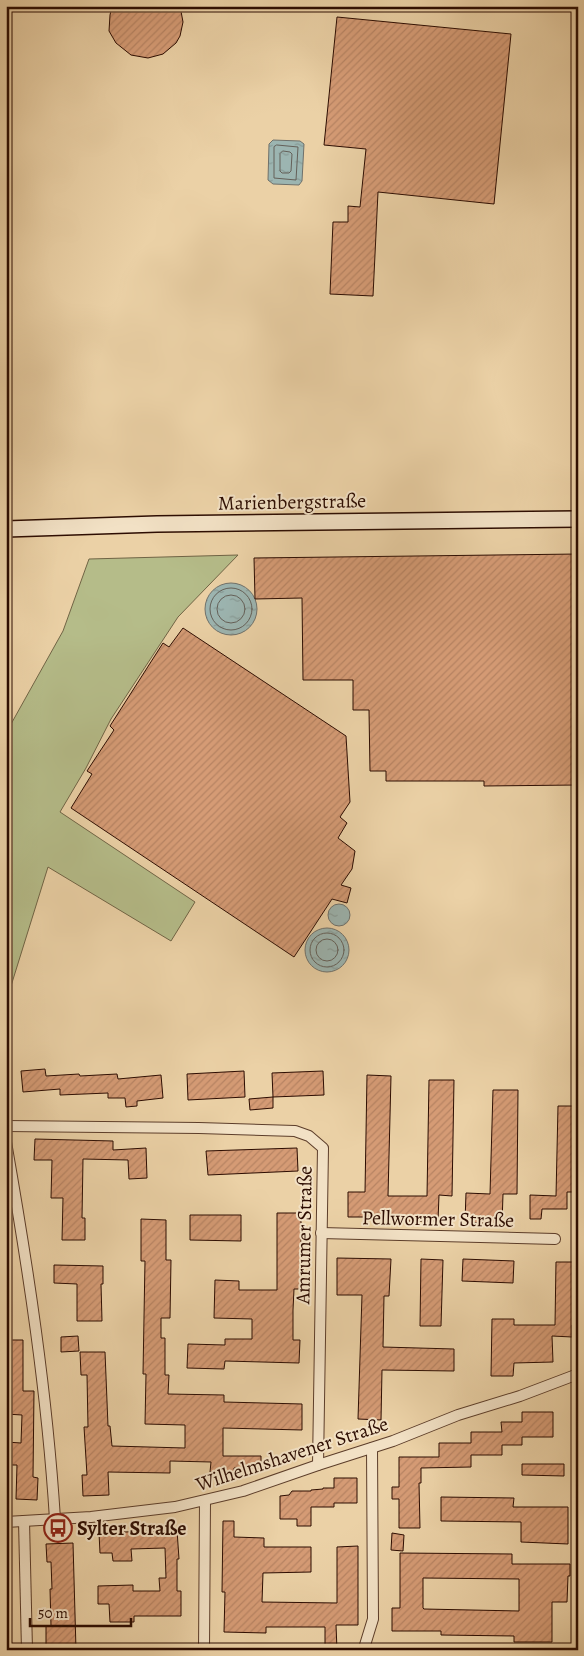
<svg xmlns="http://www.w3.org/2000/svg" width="584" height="1656" font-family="Alegreya,serif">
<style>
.garden{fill:#b5bc89;stroke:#706445}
.water{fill:url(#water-ripples);stroke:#6f716b}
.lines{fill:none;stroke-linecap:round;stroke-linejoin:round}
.shore{stroke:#646059;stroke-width:1}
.building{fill:url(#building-hatch);stroke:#2c0c01;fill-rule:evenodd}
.street-casing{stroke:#5c3d2a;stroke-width:12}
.secondary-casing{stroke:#2c0c01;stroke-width:18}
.street{stroke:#f2e1c5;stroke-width:10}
.secondary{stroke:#f2e1c5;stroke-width:15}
.labels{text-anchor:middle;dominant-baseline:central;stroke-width:4;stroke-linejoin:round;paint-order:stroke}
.street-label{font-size:20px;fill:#2c0c01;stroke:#f2e1c5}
.poi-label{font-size:20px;font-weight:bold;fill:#2c0c01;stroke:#f2e1c5;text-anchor:start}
</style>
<defs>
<pattern id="water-ripples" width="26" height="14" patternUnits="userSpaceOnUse" patternTransform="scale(1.25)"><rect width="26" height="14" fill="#9cb5b1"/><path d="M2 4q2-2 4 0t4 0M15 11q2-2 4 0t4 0" fill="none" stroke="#879a96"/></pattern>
<pattern id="building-hatch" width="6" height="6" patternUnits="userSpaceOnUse" patternTransform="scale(1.25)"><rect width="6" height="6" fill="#d59b75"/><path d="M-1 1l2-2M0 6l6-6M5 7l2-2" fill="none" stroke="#b78463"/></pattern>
</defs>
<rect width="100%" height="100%" fill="#ebd1a6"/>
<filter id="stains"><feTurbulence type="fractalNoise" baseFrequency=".004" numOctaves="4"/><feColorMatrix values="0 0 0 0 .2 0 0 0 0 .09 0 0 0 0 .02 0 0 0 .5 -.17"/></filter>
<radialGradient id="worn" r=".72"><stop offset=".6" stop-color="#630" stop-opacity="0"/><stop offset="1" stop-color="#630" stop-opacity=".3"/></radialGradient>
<polygon class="garden" points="238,555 178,617 111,719 86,768 60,812 195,902 171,941 48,867 6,1002 6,733 63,631 89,559"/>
<g class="water">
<polygon points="273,140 300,141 304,144 302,181 299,185 273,184 268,180 269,144"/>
<circle cx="231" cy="609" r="26"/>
<circle cx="339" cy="915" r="11"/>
<circle cx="327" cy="950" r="22"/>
</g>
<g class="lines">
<g class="shore">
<polygon points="277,145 298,147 296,180 274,178 274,147"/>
<polygon points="283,151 290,152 292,154 291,171 289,173 282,173 280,171 280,154"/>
<circle cx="231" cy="609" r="21"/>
<circle cx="231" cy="609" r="14"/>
<circle cx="327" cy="950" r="17"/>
<circle cx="327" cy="950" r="11"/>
</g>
</g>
<g class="building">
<polygon points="112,6 180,6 183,22 180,36 176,43 163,54 148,58 131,55 116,43 109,31 110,15"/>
<polygon points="337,17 511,34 494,204 378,192 373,296 330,294 333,222 348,222 348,206 360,207 366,149 324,145"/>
<polygon points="578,554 578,785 484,786 484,781 386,781 386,771 370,771 369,710 353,710 353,680 303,680 302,598 255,599 254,558"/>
<polygon points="183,628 346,736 350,802 340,817 347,823 338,838 355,851 352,869 341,885 351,888 347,903 332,899 294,957 71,808 92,774 87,771 114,730 110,726 163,643 169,647"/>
<polygon points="45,1069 46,1076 79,1074 80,1076 117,1074 118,1079 161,1075 163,1098 137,1101 137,1106 126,1107 125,1098 108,1098 108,1093 60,1095 60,1089 23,1092 21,1071"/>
<polygon points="244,1071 245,1097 188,1100 187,1074"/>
<polygon points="323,1071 324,1095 273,1097 272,1073"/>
<polygon points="367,1075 391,1076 388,1196 427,1196 429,1080 454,1080 452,1196 439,1195 438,1221 401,1221 401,1217 348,1217 348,1192 365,1192"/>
<polygon points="493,1090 518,1090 517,1194 503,1194 502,1224 465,1222 466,1193 490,1194"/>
<polygon points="273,1097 273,1108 250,1110 249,1099"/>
<polygon points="558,1106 578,1106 578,1192 567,1192 567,1209 542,1209 541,1219 530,1219 530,1195 556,1196"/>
<polygon points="35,1139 113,1141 113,1150 146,1148 147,1178 129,1179 128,1160 83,1159 82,1218 85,1218 85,1240 62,1240 63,1198 51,1198 52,1160 34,1160"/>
<polygon points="297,1148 298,1171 208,1175 206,1151"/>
<polygon points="277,1213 301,1213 301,1289 294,1289 293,1310 293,1340 300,1340 299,1363 225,1361 224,1369 187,1368 188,1344 225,1345 225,1339 252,1339 252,1319 214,1318 215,1280 239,1281 239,1290 277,1290"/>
<polygon points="190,1215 241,1215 241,1241 190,1240"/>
<polygon points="141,1219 166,1220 166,1260 171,1260 170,1318 161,1318 161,1338 165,1338 165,1375 169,1375 168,1394 224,1395 224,1402 302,1404 302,1430 223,1428 223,1456 261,1456 261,1468 234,1468 234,1472 210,1472 211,1462 170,1461 170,1473 108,1472 109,1495 83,1496 82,1475 87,1475 84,1427 88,1427 87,1375 81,1375 80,1352 105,1352 108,1426 110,1426 112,1446 185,1448 185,1425 145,1424 146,1374 143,1374 145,1261 141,1261"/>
<polygon points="337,1258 391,1259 389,1296 384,1296 383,1347 454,1349 454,1371 382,1370 381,1420 358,1419 362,1295 337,1295"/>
<polygon points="421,1259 443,1260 441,1326 420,1326"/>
<polygon points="463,1259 514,1261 513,1283 462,1281"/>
<polygon points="556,1262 578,1262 578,1326 572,1325 572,1337 552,1336 553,1362 514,1363 513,1376 491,1376 492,1319 514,1319 514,1325 555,1325"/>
<polygon points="54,1265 103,1266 103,1284 101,1284 102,1321 77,1321 77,1284 54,1283"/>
<polygon points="78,1336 79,1351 61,1352 61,1337"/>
<polygon points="6,1340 23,1340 23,1391 34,1391 33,1477 38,1478 37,1500 16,1499 17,1465 6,1465 6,1442 21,1443 22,1415 6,1414"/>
<polygon points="522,1412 553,1412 553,1437 522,1437 522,1445 502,1445 502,1455 471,1455 471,1467 421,1468 421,1483 419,1483 420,1528 399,1528 399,1499 392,1499 392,1487 399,1487 399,1457 439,1457 439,1443 471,1443 471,1432 502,1432 501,1422 522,1422"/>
<polygon points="522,1464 564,1464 564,1476 522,1475"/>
<polygon points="334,1478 357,1478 357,1503 334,1503 334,1507 311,1507 311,1526 297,1526 297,1519 280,1519 280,1496 289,1495 292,1491 311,1491 311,1490 323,1489 323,1488 334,1488"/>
<polygon points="441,1497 514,1498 513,1507 568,1507 568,1544 521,1542 521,1522 441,1521"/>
<polygon points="223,1521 234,1521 234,1537 264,1538 264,1547 311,1547 311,1572 263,1573 262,1602 337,1603 337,1547 358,1546 358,1625 336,1625 337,1650 325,1650 325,1627 266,1627 266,1633 224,1632 225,1592 222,1592"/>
<polygon points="177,1530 179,1559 177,1559 177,1591 181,1591 181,1616 134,1616 134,1622 110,1622 109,1604 98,1604 98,1586 133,1585 133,1591 160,1591 159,1578 166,1578 165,1548 131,1549 132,1561 113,1561 112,1553 100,1553 99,1533"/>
<polygon points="392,1533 404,1535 403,1551 391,1550"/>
<polygon points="73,1543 76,1650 46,1650 46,1626 51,1626 50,1589 52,1589 51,1562 47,1562 46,1544"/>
<path d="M400 1553 512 1554V1564H570V1576H568L567 1602H552V1642H514V1636L441 1635V1631H392V1608H400ZM423 1578 519 1579V1611L424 1609 423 1608Z"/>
</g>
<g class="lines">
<defs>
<g id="street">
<polyline points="6,1126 199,1128 295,1131 309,1136 323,1148 318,1465"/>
<path d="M6 1142C28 1267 47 1392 55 1519"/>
<polyline points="321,1233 555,1239"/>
<polyline points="24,1521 27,1650"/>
<polyline points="6,1522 91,1517 175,1507 243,1491 318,1465 393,1441 458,1415 520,1396 578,1374"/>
<polyline points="365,1645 373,1619 372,1448"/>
<polyline points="204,1650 205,1501"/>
</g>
<polyline id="secondary" points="6,529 157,524 578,519"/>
</defs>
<use href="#street" class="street-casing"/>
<use href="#secondary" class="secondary-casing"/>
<use href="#street" class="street"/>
<use href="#secondary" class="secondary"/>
</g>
<defs>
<symbol id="bus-ring" viewBox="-11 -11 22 22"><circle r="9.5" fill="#f2e1c5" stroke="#8f2418" stroke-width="1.5"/><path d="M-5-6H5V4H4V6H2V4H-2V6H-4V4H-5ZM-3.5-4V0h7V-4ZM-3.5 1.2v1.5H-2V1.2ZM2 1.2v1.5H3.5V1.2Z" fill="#8f2418"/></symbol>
</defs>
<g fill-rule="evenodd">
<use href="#bus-ring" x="42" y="1512" width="32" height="32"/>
</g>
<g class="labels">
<g class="street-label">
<text transform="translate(292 502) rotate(-1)">Marienbergstraße</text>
<text transform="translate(438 1219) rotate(1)">Pellwormer Straße</text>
<text transform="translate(304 1235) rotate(-89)">Amrumer Straße</text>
<text transform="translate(292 1454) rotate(-18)">Wilhelmshavener Straße</text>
</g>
<g class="poi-label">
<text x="77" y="1528">Sylter Straße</text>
</g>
</g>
<rect width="584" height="1656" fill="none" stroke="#ebd1a6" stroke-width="25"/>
<rect x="8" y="8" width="569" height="1641" fill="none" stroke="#2c0c01" stroke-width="2.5"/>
<rect x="12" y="12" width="559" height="1631" fill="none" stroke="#2c0c01"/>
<path d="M30 1618v8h101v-8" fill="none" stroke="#2c0c01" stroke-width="2.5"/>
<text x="38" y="1618" font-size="15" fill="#2c0c01" stroke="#f2e1c5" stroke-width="4" paint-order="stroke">50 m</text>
<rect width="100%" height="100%" filter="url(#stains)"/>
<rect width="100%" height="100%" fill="url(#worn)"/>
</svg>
